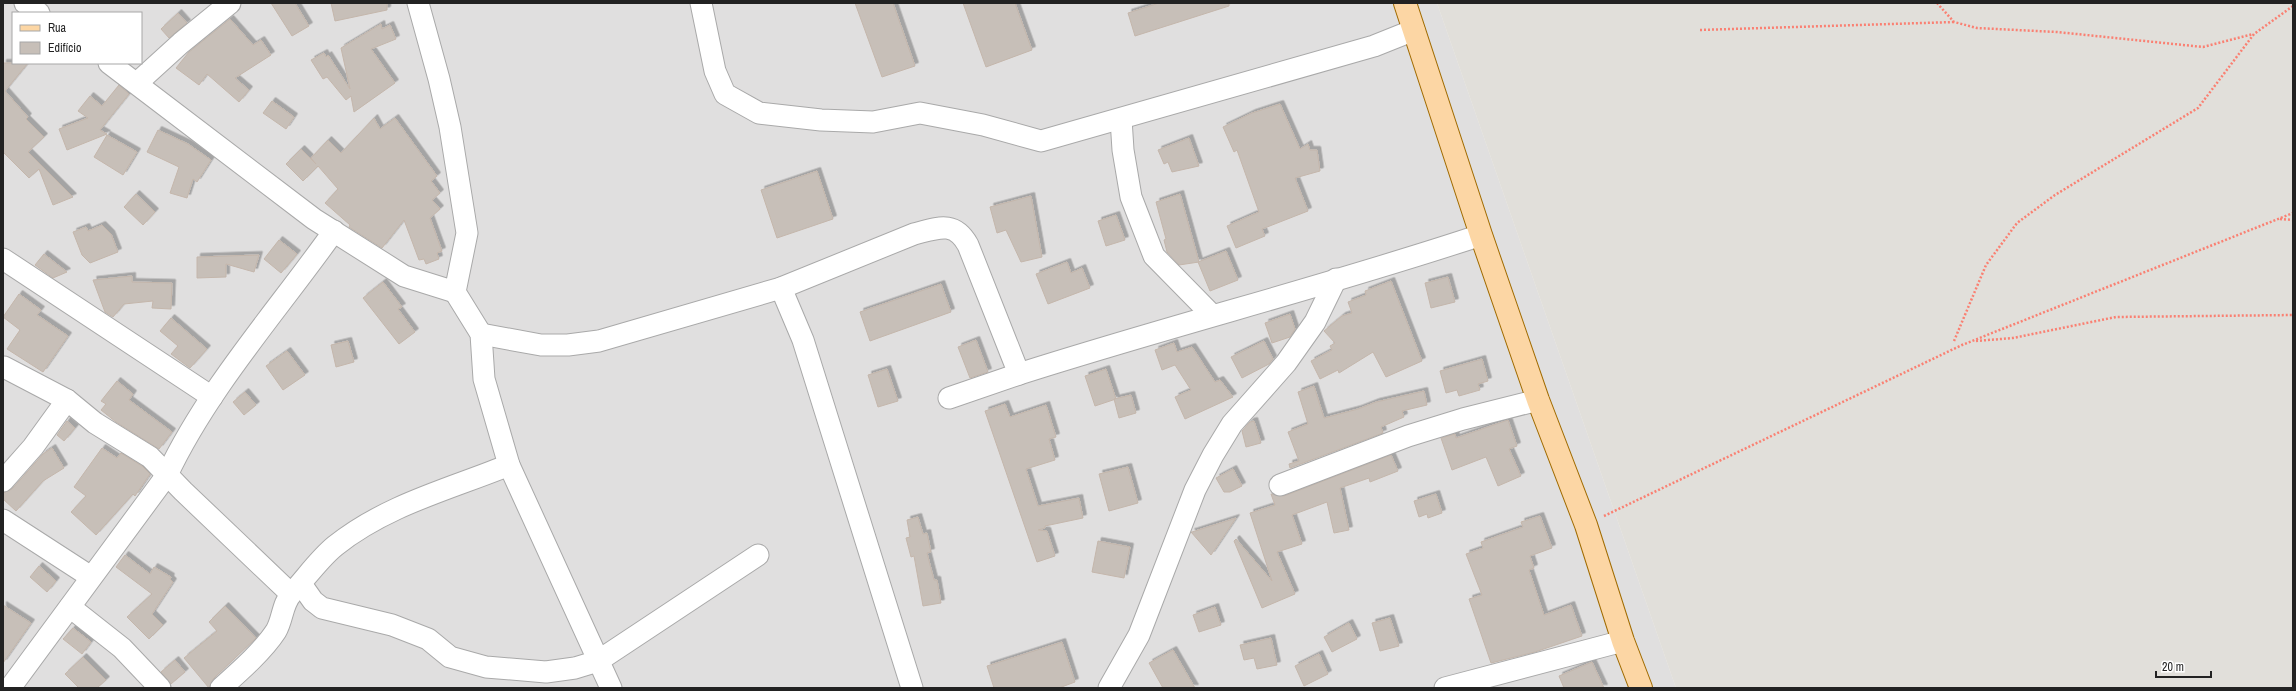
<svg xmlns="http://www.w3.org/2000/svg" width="2296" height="691" font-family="'Archivo Narrow',sans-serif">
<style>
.residential{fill:#e0dfdf;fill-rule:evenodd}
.airport{fill:#e1dfda}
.building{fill:#c7bfb8;stroke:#c4b6ab;filter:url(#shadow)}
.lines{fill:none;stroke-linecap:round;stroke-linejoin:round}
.minor-casing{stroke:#a9a9a9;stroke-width:23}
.major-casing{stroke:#a06b00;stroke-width:24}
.path{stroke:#fa8072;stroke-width:2.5;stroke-dasharray:2 2;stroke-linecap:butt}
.minor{stroke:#fff;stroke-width:21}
.major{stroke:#fcd6a4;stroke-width:22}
</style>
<defs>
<filter id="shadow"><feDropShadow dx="3.5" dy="-3.5" stdDeviation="0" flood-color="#0004"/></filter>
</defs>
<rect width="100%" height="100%" fill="#f2efe9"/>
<path class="residential" d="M3 3H1437L1676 688H3ZM13 13H141V63H13Z"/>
<polygon class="airport" points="1437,3 2293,3 2293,688 1676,688"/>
<g class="building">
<polygon points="271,3 295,3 309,26 292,36"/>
<polygon points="331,3 387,3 387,10 335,21"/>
<polygon points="855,3 893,3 915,66 882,77"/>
<polygon points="963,3 1015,3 1032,50 986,67"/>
<polygon points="1159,3 1229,3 1229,6 1135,36 1128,13"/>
<polygon points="178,13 187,23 169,38 161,29"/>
<polygon points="230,19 253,45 261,40 271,55 235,78 249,90 239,102 207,74 199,85 176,68 189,52"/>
<polygon points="381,24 382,29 390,25 396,39 371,49 395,83 354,112 351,96 346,100 327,77 323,79 311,60 324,53 326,57 328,55 350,89 341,48"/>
<polygon points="3,63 28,63 5,91 28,117 26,119 44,137 28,152 73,197 53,205 39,169 29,178 3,152"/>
<polygon points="119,85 129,94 100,130 107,134 67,150 59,129 88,118 78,111 90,96 102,106"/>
<polygon points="272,101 294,117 286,129 263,113"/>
<polygon points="1280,104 1300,149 1308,144 1310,150 1317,150 1320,171 1295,178 1308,211 1262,229 1265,236 1236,248 1227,226 1259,212 1237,150 1234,152 1223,127 1252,113"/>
<polygon points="374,118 380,129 395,118 437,176 431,181 440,193 432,200 440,209 430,218 442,251 437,253 439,259 426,264 424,259 419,260 404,220 382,248 349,227 350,225 325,203 338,189 318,166 303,181 286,164 301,149 316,164 311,158 328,140 341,153"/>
<polygon points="158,130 188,144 211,160 197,182 193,179 187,198 170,193 179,167 147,152"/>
<polygon points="107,135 137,152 123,175 94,157"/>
<polygon points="1189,138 1199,166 1172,172 1168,162 1164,164 1158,150"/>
<polygon points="817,171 833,219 777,238 761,190"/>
<polygon points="136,194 155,212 143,225 124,207"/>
<polygon points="1180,194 1199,262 1179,265 1167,252 1164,240 1166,239 1156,202"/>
<polygon points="1031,196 1042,257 1021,262 1006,230 997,233 990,207"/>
<polygon points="1116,215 1125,240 1106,246 1098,221"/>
<polygon points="102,225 111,234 118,252 90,263 82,255 73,232 86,227 88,231"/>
<polygon points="279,240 297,254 281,273 264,259"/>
<polygon points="1226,251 1238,280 1210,291 1198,262"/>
<polygon points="44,254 67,272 53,278 35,265"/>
<polygon points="259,255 254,272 226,264 226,277 197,278 197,257"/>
<polygon points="1067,262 1071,273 1082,268 1090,288 1048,304 1036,274"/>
<polygon points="132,276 132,282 172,283 171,309 152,308 153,301 124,304 113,317 105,312 93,280"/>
<polygon points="1448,277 1455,302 1431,308 1425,283"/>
<polygon points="1391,281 1422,361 1386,377 1373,352 1339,373 1338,370 1320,379 1311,361 1332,350 1330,346 1335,343 1324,331 1342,316 1352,313 1348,302 1366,295 1365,291"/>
<polygon points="383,282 402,307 398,309 415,332 399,344 363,298"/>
<polygon points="941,284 951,312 870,341 860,312"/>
<polygon points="19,294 41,310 37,315 68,336 43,372 7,349 20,330 3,317"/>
<polygon points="1290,314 1295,329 1290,337 1272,343 1265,323"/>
<polygon points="171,318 207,349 190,368 171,354 178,346 160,331"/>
<polygon points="976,340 988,372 970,378 958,347"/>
<polygon points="348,341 354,362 336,367 331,345"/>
<polygon points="1264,341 1273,359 1269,364 1242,378 1231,357"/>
<polygon points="1174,343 1177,352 1192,347 1215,382 1220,380 1233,397 1185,419 1175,397 1191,390 1175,365 1162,370 1155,350"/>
<polygon points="287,351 305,375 283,390 266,366"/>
<polygon points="1482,359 1488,381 1478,384 1480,390 1459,396 1457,390 1446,393 1440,371"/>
<polygon points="887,369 898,401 878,407 868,375"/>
<polygon points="1106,369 1116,399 1095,406 1085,376"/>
<polygon points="117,381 133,394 129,400 172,432 159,449 116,422 101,410 106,404 101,401"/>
<polygon points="1314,386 1324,418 1358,409 1376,402 1424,391 1427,405 1402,411 1404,417 1381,427 1383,433 1290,468 1289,464 1299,461 1288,432 1308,424 1298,392"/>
<polygon points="245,392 256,405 244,415 233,402"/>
<polygon points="1131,395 1136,413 1119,418 1114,399"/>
<polygon points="1005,404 1010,417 1046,405 1056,437 1049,439 1055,460 1026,469 1038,506 1079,498 1083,518 1045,526 1045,528 1038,530 1047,531 1055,556 1037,562 985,411"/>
<polygon points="1508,420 1517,446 1509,449 1521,476 1498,486 1486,457 1452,470 1441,438 1455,434 1456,438"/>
<polygon points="67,421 75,428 64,441 57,435"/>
<polygon points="1254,421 1261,443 1246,447 1242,431 1250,422"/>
<polygon points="52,448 64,468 43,481 16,511 3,499 3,493 12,489 43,454"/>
<polygon points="102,448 117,458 121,453 142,466 150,474 135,496 133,494 96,535 71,512 86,496 74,487"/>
<polygon points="1391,455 1398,471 1370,482 1369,478 1340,488 1349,530 1334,533 1327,502 1292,515 1302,544 1277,552 1295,594 1262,608 1234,541 1236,539 1272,581 1250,513 1275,505 1271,494 1284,496"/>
<polygon points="1128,467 1138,503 1109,511 1099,474"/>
<polygon points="1233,469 1242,486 1230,492 1224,492 1216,478"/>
<polygon points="1436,494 1442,513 1428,518 1427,514 1419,517 1414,501"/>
<polygon points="1540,516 1552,548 1530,556 1534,568 1529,570 1544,615 1571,605 1582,636 1535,652 1491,663 1469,599 1482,595 1466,554 1483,548 1481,542 1523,527 1521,522"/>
<polygon points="918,517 923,534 927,533 931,552 927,553 934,580 937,580 941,603 923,606 914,556 911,557 906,538 910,537 907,520"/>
<polygon points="1236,518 1211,555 1191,532 1192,532"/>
<polygon points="1098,541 1130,547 1124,578 1092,572"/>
<polygon points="125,555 150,574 154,567 171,577 170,579 173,582 152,614 163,625 149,639 127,617 152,594 116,567"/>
<polygon points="39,566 56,581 47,592 30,577"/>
<polygon points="3,605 31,623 3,663"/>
<polygon points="225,606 256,638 213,679 209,688 184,658 217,631 209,622"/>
<polygon points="1215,607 1221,625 1199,632 1193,615"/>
<polygon points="1390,618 1399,646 1380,651 1372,623"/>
<polygon points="1349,623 1357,639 1332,652 1324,637"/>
<polygon points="73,628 91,642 82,654 63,639"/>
<polygon points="1271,638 1277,665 1257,669 1254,658 1244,660 1240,645"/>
<polygon points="1062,642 1075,682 1059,688 994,688 987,666"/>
<polygon points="1173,650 1195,688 1163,688 1149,663"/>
<polygon points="1319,654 1328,674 1304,686 1295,666"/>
<polygon points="83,657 106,680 97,688 79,688 65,674"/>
<polygon points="175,660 185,672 171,684 161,672"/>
<polygon points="1592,662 1604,688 1564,688 1559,676"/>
</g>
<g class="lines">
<defs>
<g id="minor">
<polyline points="25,3 39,13"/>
<polyline points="418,3 439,79 450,127 467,233 455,292 481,334 484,379 509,465 611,688"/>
<polyline points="701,3 715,71 725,94 759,113 821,120 873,122 920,113 983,125 1041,141 1374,46 1414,30"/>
<polyline points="109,63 314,219 404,276 455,292"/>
<polyline points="137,83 181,43 230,3"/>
<polyline points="1121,119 1123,150 1131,197 1154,256 1212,315"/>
<polyline points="3,259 212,397"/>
<polyline points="781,288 803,340 912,688"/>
<path d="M481 334 541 345H568L599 341 781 288 914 234C938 228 954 220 968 245L1019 374C1172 325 1328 286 1481 235"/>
<polyline points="4,367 67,400 95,423 150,457 183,491 291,594"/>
<polyline points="949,398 1019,374"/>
<polyline points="3,481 33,447 67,400"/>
<polyline points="1280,485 1408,436 1463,419 1538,400"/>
<polyline points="3,520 91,577"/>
<polyline points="301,584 313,601 322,608 392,625 428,639 450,657 486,667 546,672 575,668 598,661 758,555"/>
<polyline points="70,607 122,648 160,688"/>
<path d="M10 688 167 475C208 388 278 310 334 231"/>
<path d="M221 688C239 672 263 651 276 631 283 619 282 604 292 593 306 578 319 559 335 546 386 505 450 489 509 465"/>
<polyline points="1109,688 1139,635 1195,490 1213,455 1232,424 1286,363 1315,322 1336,279"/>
<polyline points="1445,688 1623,641"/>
</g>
<polyline id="major" points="1405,3 1481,235 1538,400 1586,525 1623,641 1641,688"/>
</defs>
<use href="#minor" class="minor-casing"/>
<use href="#major" class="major-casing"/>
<g class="path">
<polyline points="1937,3 1954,22 1977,28 2057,32 2203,47 2253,34"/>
<polyline points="1700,30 1954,22"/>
<polyline points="2280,219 2293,220"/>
<polyline points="1954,341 1986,265 2017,223 2055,195 2198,108 2254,34 2293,6"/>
<polyline points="1976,341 2013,338 2116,317 2293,315"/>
<polyline points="1604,516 1962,345 2293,213"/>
</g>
<use href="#minor" class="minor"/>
<use href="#major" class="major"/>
</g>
<rect width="2296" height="691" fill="none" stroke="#222222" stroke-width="8"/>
<rect x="12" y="12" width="130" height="52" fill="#ffffff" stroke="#a7a7a7"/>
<rect x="20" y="25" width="20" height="6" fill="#fcd6a4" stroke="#a7a7a7"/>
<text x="48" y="32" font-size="12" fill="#222222">Rua</text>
<rect x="20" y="42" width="20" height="12" fill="#c7bfb8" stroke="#a7a7a7"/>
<text x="48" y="52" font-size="12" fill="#222222">Edifício</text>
<path d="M2156 671v6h55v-6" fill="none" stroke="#222222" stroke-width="2"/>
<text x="2162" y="671" font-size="12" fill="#222222" stroke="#ffffff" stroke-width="3" paint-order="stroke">20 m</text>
</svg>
